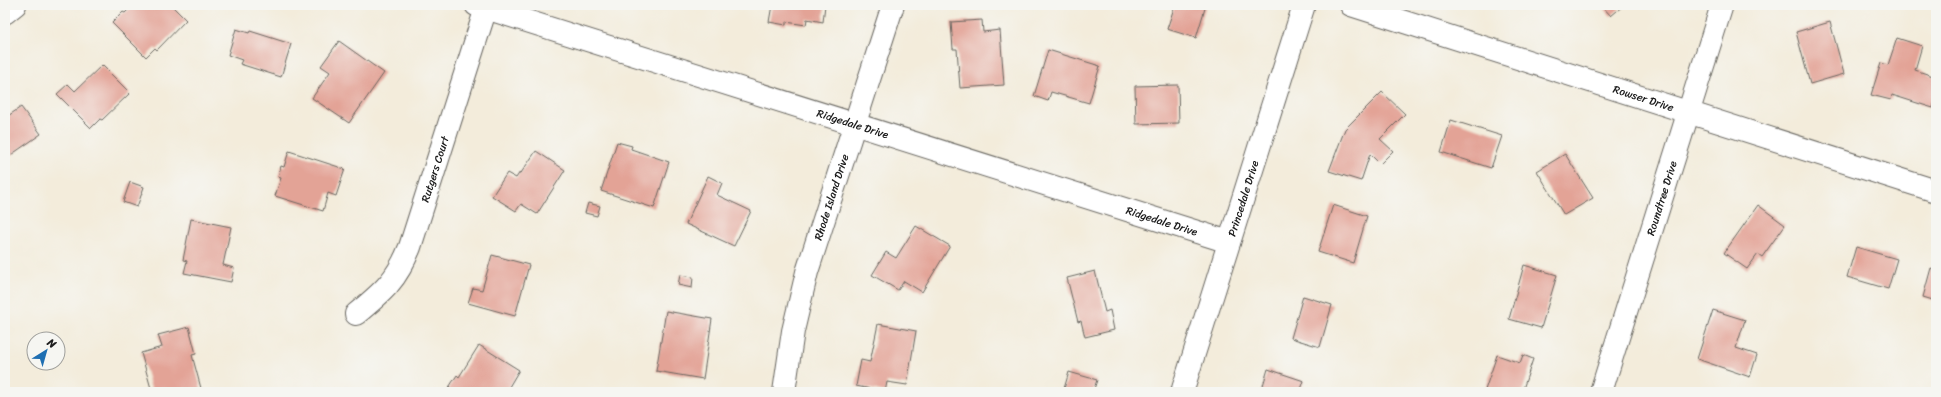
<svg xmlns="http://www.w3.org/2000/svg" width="1941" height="397" font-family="Sriracha,sans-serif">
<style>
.building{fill:#e3a396}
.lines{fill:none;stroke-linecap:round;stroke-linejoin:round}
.minor-casing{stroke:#67655f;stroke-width:24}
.minor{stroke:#fff;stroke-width:22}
.labels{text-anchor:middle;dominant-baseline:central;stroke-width:3;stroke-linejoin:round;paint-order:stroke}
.street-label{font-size:11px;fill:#1c1c1c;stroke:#f6f6f2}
</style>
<rect width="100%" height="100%" fill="#f6f6f2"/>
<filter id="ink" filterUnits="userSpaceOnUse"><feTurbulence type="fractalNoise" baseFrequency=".025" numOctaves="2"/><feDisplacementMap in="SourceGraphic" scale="8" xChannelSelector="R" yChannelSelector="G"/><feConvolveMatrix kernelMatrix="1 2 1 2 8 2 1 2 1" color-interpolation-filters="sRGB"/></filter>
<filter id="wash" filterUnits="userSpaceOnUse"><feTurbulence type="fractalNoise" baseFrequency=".012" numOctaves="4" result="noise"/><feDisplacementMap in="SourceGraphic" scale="16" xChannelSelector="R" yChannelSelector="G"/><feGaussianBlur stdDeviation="0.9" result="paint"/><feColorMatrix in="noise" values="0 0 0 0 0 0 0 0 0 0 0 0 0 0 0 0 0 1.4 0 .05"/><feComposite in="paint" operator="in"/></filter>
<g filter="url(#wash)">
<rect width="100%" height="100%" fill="#f3ecdb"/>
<g id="blocks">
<g class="building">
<polygon points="133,5 171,5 186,20 157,50 155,48 146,57 112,23 123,12 125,13"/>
<polygon points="772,5 825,5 823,22 807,19 806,25 786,22 786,25 769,22"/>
<polygon points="1175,5 1206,5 1196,38 1167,29"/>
<polygon points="1601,5 1624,5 1611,16"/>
<polygon points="982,20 983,32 1000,30 1004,85 960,88 957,49 953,49 951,22"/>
<polygon points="1830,22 1844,74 1810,84 1796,32"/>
<polygon points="236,29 249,33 250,31 291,44 281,77 240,64 242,60 228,55"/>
<polygon points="1897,38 1922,46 1915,70 1936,77 1936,98 1933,108 1892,95 1891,100 1871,95 1881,63 1888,65"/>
<polygon points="339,41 384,73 349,123 312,98 330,72 321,66"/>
<polygon points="1048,50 1100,66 1089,103 1051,92 1048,101 1034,96"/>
<polygon points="102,65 130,93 102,120 100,119 91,128 57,94 68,84 75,91"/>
<polygon points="1178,85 1179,123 1136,124 1135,86"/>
<polygon points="1382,92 1405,114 1380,139 1393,151 1380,164 1370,154 1361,181 1329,171 1345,129"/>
<polygon points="21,107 41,134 5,159 5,118"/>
<polygon points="1451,120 1502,136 1491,168 1441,152"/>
<polygon points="617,142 632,146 631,149 669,162 654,208 601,191"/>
<polygon points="289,151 345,169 336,196 328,193 323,211 275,196 281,178 278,177 281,166 284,167"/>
<polygon points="536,151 565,170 537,214 521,204 516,211 492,196 507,173 516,178 520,172 521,173"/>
<polygon points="1565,154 1593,198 1564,215 1537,171"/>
<polygon points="708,176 722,183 717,195 751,211 734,246 686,224"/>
<polygon points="130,182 144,187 137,207 123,202"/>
<polygon points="588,203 600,206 597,216 585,213"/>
<polygon points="1333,205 1367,216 1353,263 1318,252"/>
<polygon points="1758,205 1785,225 1762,257 1758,254 1747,269 1724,253"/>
<polygon points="191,219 231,227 223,265 234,268 231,282 184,273 187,261 183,260"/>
<polygon points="916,226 950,246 922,292 904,281 898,290 872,275 886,252 896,258"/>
<polygon points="1856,247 1897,259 1888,289 1847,277"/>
<polygon points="492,255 529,265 515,316 468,303 473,288 482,290"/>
<polygon points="1524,265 1557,275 1541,328 1509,319"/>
<polygon points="1931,268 1936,270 1936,301 1923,297"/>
<polygon points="1095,271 1105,312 1110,310 1114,330 1085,337 1081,321 1078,322 1067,278"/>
<polygon points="680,275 693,277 692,288 678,285"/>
<polygon points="1303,296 1332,305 1320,347 1291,338"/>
<polygon points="1713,310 1745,320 1736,348 1757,355 1750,377 1697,359"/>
<polygon points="666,311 712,319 703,379 656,371"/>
<polygon points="878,324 916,331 907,385 887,382 885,392 856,386 861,360 870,362"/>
<polygon points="189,327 196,354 192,355 202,392 152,392 141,353 162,347 158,335"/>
<polygon points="479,345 519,370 506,392 446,392 457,375 459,377"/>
<polygon points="1497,355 1520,363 1523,355 1533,359 1522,392 1491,392 1485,390"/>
<polygon points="1268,369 1304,381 1300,392 1261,392"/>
<polygon points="1069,372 1097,380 1093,392 1063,392"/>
</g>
</g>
</g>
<g filter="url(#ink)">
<use href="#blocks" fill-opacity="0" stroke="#67655f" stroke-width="1"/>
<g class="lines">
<defs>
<g id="minor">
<path id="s1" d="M476 5 1229 242"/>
<path id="s2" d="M1351 5 1936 191"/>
<polyline points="5,13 15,5"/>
<path id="s3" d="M356 314C383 292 397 280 410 247L486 8"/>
<path id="s4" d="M784 392 793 331 807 272 893 5"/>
<path id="s5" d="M1182 392 1304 5"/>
<path id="s6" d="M1601 392 1722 5"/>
</g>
</defs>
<use href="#minor" class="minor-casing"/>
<use href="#minor" class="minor"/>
</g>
</g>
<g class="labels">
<g class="street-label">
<text stroke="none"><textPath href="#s2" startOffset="307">Rowser Drive</textPath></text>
<text stroke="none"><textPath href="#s1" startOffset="395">Ridgedale Drive</textPath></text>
<text stroke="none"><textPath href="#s3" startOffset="169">Rutgers Court</textPath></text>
<text stroke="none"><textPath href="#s4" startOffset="201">Rhode Island Drive</textPath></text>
<text stroke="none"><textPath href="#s5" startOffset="203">Princedale Drive</textPath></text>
<text stroke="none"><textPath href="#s6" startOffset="203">Roundtree Drive</textPath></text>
<text stroke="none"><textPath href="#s1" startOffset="719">Ridgedale Drive</textPath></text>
</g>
</g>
<rect width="1941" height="397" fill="none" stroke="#f6f6f2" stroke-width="20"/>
<g transform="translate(46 351) rotate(37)"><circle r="19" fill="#f6f6f2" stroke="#9f9f9c"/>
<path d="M0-3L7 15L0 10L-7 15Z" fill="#1f6fb2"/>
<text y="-6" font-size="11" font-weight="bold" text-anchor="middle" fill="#1c1c1c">N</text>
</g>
</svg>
